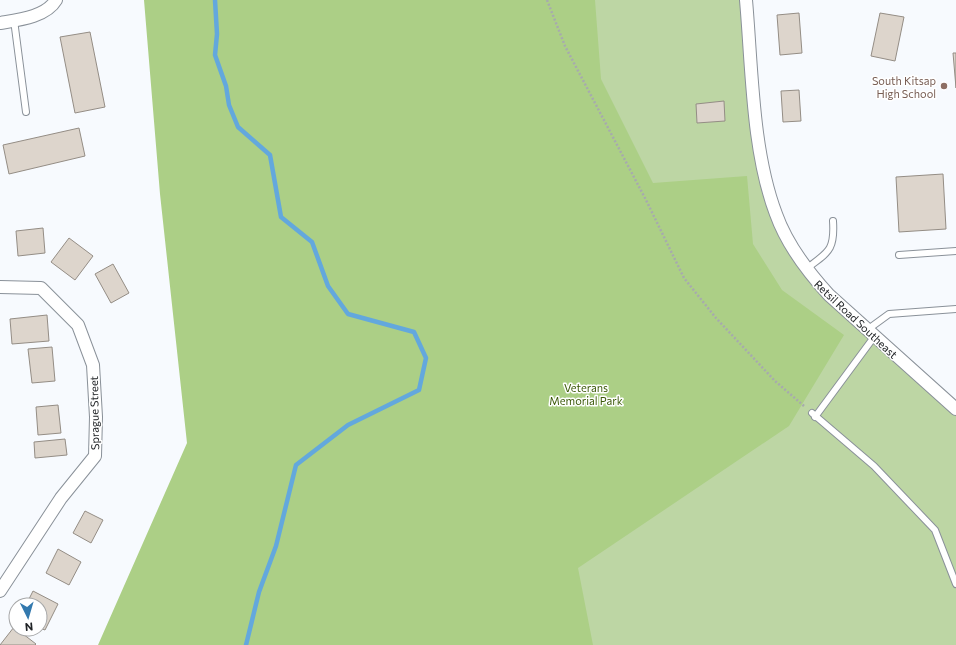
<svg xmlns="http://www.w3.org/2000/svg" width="956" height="645" font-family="Commissioner,sans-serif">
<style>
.green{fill:#bdd6a4}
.forest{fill:#accf86}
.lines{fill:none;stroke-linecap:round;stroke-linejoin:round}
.stream{stroke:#63a8dd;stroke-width:4.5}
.building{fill:#ddd5cc;stroke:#948d85}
.service-casing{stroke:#8a9199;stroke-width:8}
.minor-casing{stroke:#8a9199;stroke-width:14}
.path{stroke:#a7aaae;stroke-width:2.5;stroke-dasharray:2 2;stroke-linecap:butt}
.service{stroke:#fff;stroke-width:6}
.minor{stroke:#fff;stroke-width:12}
.education-dot{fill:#8d6e63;stroke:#fff;stroke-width:1.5}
.labels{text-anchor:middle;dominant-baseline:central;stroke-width:3;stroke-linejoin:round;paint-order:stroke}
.education-label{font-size:11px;fill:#785e54;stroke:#fff;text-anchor:end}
.street-label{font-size:11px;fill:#202326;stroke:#fff}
.park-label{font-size:11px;fill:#3b5908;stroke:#fff}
</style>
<rect width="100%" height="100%" fill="#f7fafe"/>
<polygon class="green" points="302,0 746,0 762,157 798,258 956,409 956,645 353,645"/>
<polygon class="forest" points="144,0 595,0 601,79 653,183 747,176 753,244 782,290 844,335 789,426 578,568 593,645 98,645 187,443 160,194"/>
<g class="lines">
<polyline class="stream" points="215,0 217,34 215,55 226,86 229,105 238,127 270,155 281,217 312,242 328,286 348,314 414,332 426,358 419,390 348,425 296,465 276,546 259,592 246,645"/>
</g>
<g class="building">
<polygon points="799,13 802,53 780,55 777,15"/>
<polygon points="880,13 904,17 895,61 871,56"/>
<polygon points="90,32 105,107 75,113 60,37"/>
<polygon points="953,53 956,53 956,88"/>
<polygon points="799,90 801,121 783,122 781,91"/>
<polygon points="724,101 725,121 697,123 696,104"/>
<polygon points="79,128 85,156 9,174 3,145"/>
<polygon points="943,174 946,229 899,232 896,177"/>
<polygon points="43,228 45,253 18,256 16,231"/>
<polygon points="69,238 93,256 75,280 51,262"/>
<polygon points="113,264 129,293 111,303 95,274"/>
<polygon points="47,315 49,341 12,344 10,319"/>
<polygon points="52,347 55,381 32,383 28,349"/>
<polygon points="58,405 61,433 38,435 36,407"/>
<polygon points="65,439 67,455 35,458 34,442"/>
<polygon points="85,511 103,520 91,543 73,533"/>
<polygon points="58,549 81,562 69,585 46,573"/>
<polygon points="33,591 58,604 45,630 40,628 40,605 26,605"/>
<polygon points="14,627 36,644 35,645 0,645"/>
</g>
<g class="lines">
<defs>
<g id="service">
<polyline points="14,20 26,112"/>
<polyline points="899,255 956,251"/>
<path d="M806 269C828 252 835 251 833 221"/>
<polyline points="867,330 889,314 956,309"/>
<polyline points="812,413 874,466 935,530 956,584"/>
<polyline points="815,417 874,337"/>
</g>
<g id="minor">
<path d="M746 0C752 68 752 151 776 214 787 245 807 271 829 295L956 409"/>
<path d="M0 23C18 20 46 17 56 0"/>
<polyline points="0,287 41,288 78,325 93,365 96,417 95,456 61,498 0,591"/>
</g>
</defs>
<use href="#service" class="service-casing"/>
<use href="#minor" class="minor-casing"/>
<polyline class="path" points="547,0 565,46 646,200 684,278 716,318 775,381 804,406"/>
<use href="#service" class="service"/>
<use href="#minor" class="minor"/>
</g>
<circle class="education-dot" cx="944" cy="86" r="4"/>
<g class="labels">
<g class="education-label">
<text x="936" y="80">South Kitsap<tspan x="936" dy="13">High School</tspan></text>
</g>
<g class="street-label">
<text transform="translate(856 319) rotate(43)">Retsil Road Southeast</text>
<text transform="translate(94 413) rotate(-91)">Sprague Street</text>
</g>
<g class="park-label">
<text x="586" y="387">Veterans<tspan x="586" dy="13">Memorial Park</tspan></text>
</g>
</g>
<g transform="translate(28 617) rotate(175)"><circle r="19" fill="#ffffff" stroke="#a6a7a8"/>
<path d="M0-3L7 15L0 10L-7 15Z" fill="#3379ae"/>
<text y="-6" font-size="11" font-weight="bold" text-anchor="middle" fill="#202326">N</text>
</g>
</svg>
